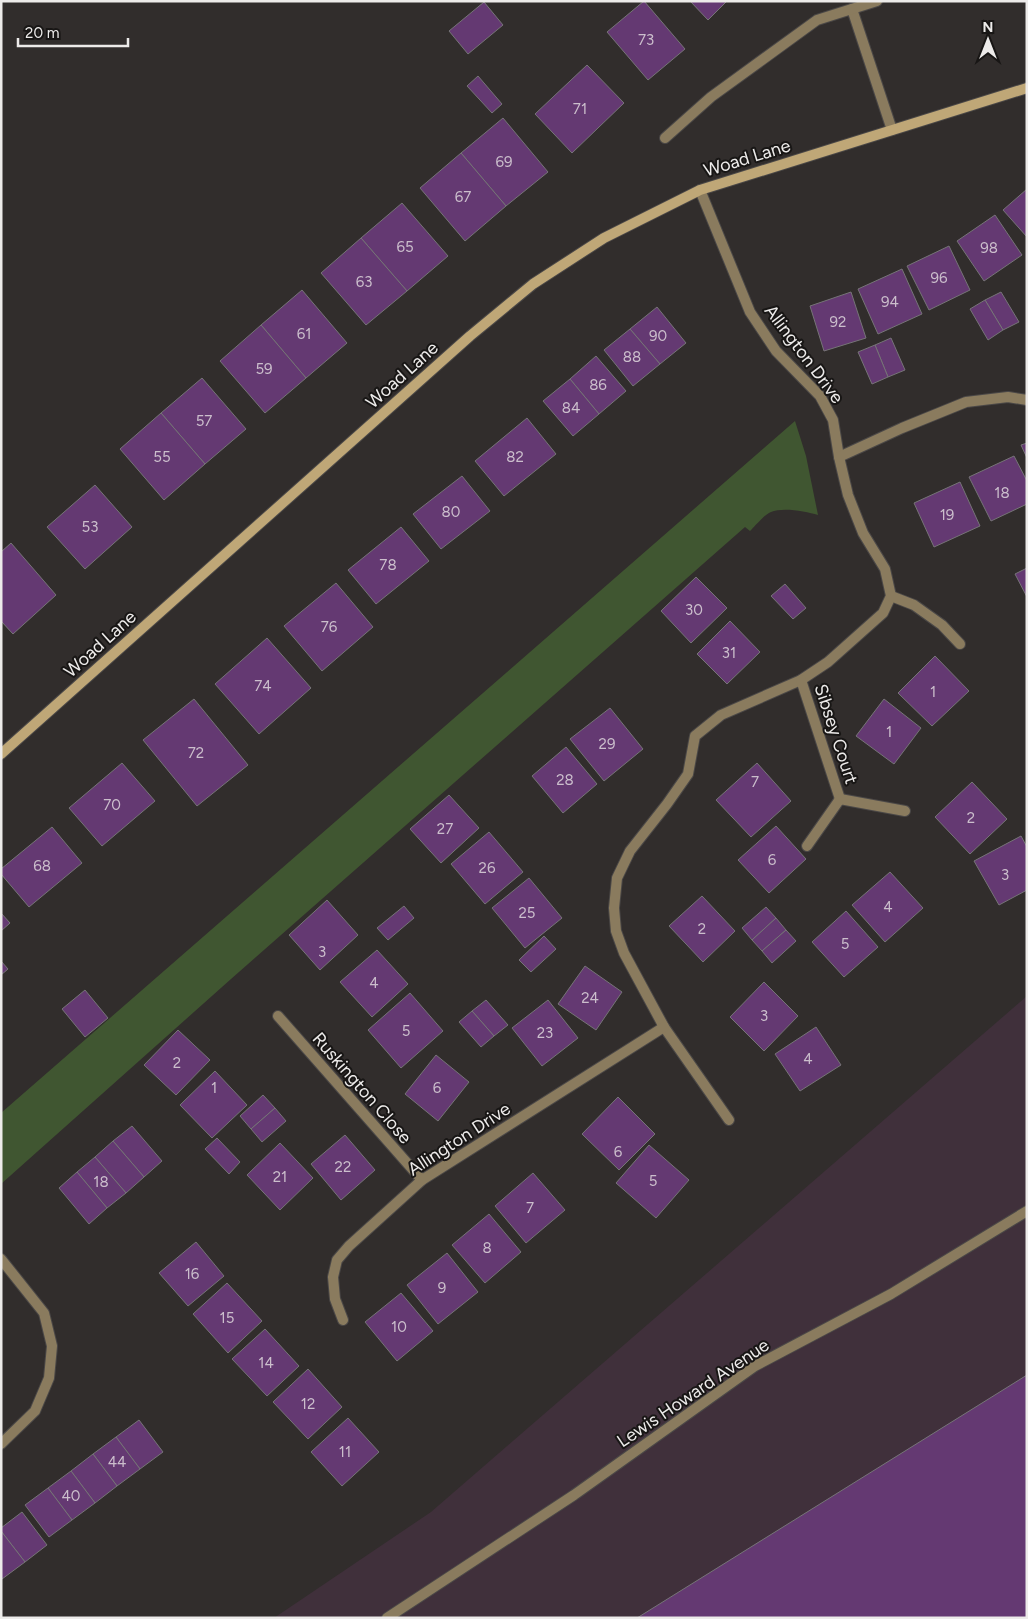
<svg xmlns="http://www.w3.org/2000/svg" width="1028" height="1619" font-family="Figtree,sans-serif">
<style>
.industrial{fill:#40303b}
.green{fill:#405631}
.building{fill:#643972;stroke:#767477}
.lines{fill:none;stroke-linecap:round;stroke-linejoin:round}
.street-casing{stroke:#4b4847;stroke-width:12}
.secondary-casing{stroke:#4b4847;stroke-width:12}
.street{stroke:#8a7b5e;stroke-width:10}
.secondary{stroke:#bfa777;stroke-width:10}
.labels{text-anchor:middle;dominant-baseline:central;stroke-width:4;stroke-linejoin:round;paint-order:stroke}
.number-label{font-size:15px;fill:#cbbecc}
.street-label{font-size:18px;fill:#edebea;stroke:#181615}
</style>
<rect width="100%" height="100%" fill="#312d2c"/>
<polygon class="industrial" points="1027,996 1027,1618 274,1618 431,1512"/>
<path class="green" d="M795 421 806 456 818 515C806 511 782 507 771 512 765 514 755 526 750 531L745 527 231 979 1 1184V1113Z"/>
<g class="building">
<polygon points="644,1 685,49 648,80 607,32"/>
<polygon points="690,1 727,1 708,20"/>
<polygon points="484,2 503,25 468,54 449,31"/>
<polygon points="587,65 624,103 572,153 535,114"/>
<polygon points="478,76 502,104 492,113 467,86"/>
<polygon points="503,118 548,172 506,206 461,153"/>
<polygon points="461,153 506,206 465,241 420,188"/>
<polygon points="1027,189 1027,237 1003,210"/>
<polygon points="402,203 448,256 407,291 361,238"/>
<polygon points="995,215 1022,255 984,281 957,241"/>
<polygon points="361,238 407,291 366,325 321,273"/>
<polygon points="949,246 970,290 929,310 907,266"/>
<polygon points="902,269 922,314 878,334 858,289"/>
<polygon points="302,290 347,343 306,378 261,325"/>
<polygon points="851,292 866,338 824,351 810,306"/>
<polygon points="1001,292 1019,322 1003,330 985,300"/>
<polygon points="985,300 1003,330 988,340 970,309"/>
<polygon points="657,307 686,343 660,364 630,329"/>
<polygon points="261,325 306,378 265,413 220,361"/>
<polygon points="630,329 660,364 633,386 604,350"/>
<polygon points="891,338 905,370 888,377 875,345"/>
<polygon points="875,345 888,377 872,384 858,352"/>
<polygon points="596,356 626,391 599,414 570,379"/>
<polygon points="202,378 246,429 205,464 161,413"/>
<polygon points="570,379 599,414 573,436 543,401"/>
<polygon points="161,413 205,464 164,500 120,449"/>
<polygon points="527,418 556,454 504,496 475,461"/>
<polygon points="1027,443 1027,458 1021,445"/>
<polygon points="1014,456 1027,481 1027,504 991,521 969,477"/>
<polygon points="462,476 490,511 441,549 413,514"/>
<polygon points="960,482 980,526 934,547 914,503"/>
<polygon points="95,485 132,527 85,569 47,527"/>
<polygon points="401,527 429,561 376,604 348,570"/>
<polygon points="11,543 56,595 13,634 1,621 1,552"/>
<polygon points="1027,568 1027,597 1015,574"/>
<polygon points="696,577 727,608 691,643 661,611"/>
<polygon points="336,583 373,627 322,671 284,626"/>
<polygon points="785,584 806,608 793,619 771,596"/>
<polygon points="730,621 760,652 727,684 697,654"/>
<polygon points="267,638 311,688 259,734 215,684"/>
<polygon points="935,656 969,691 932,726 898,693"/>
<polygon points="194,699 248,765 197,806 143,740"/>
<polygon points="884,699 921,728 894,764 856,736"/>
<polygon points="610,708 643,749 604,781 570,739"/>
<polygon points="566,747 597,784 563,813 532,776"/>
<polygon points="122,763 155,801 102,846 69,808"/>
<polygon points="757,763 791,801 751,837 716,800"/>
<polygon points="972,782 1007,819 970,854 935,817"/>
<polygon points="449,795 479,828 441,863 410,829"/>
<polygon points="776,826 806,859 769,893 738,860"/>
<polygon points="52,827 82,863 29,907 1,874 1,869"/>
<polygon points="489,832 523,872 485,904 451,864"/>
<polygon points="1021,836 1027,847 1027,890 999,905 974,861"/>
<polygon points="890,872 923,908 885,942 852,905"/>
<polygon points="529,878 562,918 525,948 492,908"/>
<polygon points="702,896 735,931 703,962 669,926"/>
<polygon points="327,900 358,935 320,970 289,935"/>
<polygon points="404,906 414,918 388,940 377,928"/>
<polygon points="766,907 776,918 752,940 742,928"/>
<polygon points="846,911 878,947 844,977 812,942"/>
<polygon points="1,913 10,923 1,931"/>
<polygon points="776,918 786,930 762,951 752,940"/>
<polygon points="786,930 796,941 772,963 762,951"/>
<polygon points="544,936 556,949 531,972 519,960"/>
<polygon points="377,950 408,984 372,1017 340,982"/>
<polygon points="1,961 8,969 1,975"/>
<polygon points="585,966 622,992 596,1030 558,1004"/>
<polygon points="764,982 798,1016 764,1051 730,1017"/>
<polygon points="85,990 108,1018 85,1037 62,1009"/>
<polygon points="410,993 443,1031 401,1068 368,1030"/>
<polygon points="486,1000 508,1025 494,1036 472,1011"/>
<polygon points="548,1000 578,1038 542,1066 512,1028"/>
<polygon points="472,1011 494,1036 481,1047 459,1022"/>
<polygon points="816,1027 841,1065 800,1091 775,1054"/>
<polygon points="178,1030 210,1060 176,1095 144,1065"/>
<polygon points="436,1055 469,1082 438,1121 405,1094"/>
<polygon points="215,1071 247,1105 212,1138 180,1105"/>
<polygon points="263,1095 275,1108 251,1129 240,1116"/>
<polygon points="618,1097 655,1134 619,1170 582,1134"/>
<polygon points="275,1108 286,1121 262,1142 251,1129"/>
<polygon points="132,1126 162,1161 144,1177 113,1141"/>
<polygon points="345,1135 375,1170 341,1200 311,1164"/>
<polygon points="217,1138 240,1162 229,1174 205,1149"/>
<polygon points="113,1141 144,1177 126,1193 95,1157"/>
<polygon points="280,1143 313,1178 280,1210 247,1175"/>
<polygon points="649,1145 689,1180 656,1218 616,1183"/>
<polygon points="95,1157 126,1193 107,1208 77,1172"/>
<polygon points="77,1172 107,1208 89,1224 59,1188"/>
<polygon points="533,1173 565,1210 526,1243 495,1206"/>
<polygon points="489,1214 521,1252 485,1283 452,1245"/>
<polygon points="196,1242 224,1276 188,1306 159,1273"/>
<polygon points="447,1253 478,1292 438,1324 407,1285"/>
<polygon points="227,1283 262,1321 228,1353 193,1314"/>
<polygon points="401,1293 433,1331 397,1361 365,1322"/>
<polygon points="265,1329 299,1366 267,1396 232,1359"/>
<polygon points="308,1369 342,1407 308,1439 273,1402"/>
<polygon points="1027,1375 1027,1618 637,1618"/>
<polygon points="348,1418 379,1452 342,1486 311,1452"/>
<polygon points="139,1420 163,1452 140,1469 116,1437"/>
<polygon points="116,1437 140,1469 117,1486 93,1454"/>
<polygon points="93,1454 117,1486 95,1503 71,1471"/>
<polygon points="71,1471 95,1503 72,1520 48,1488"/>
<polygon points="48,1488 72,1520 49,1537 25,1505"/>
<polygon points="22,1512 47,1545 25,1562 1,1531 1,1528"/>
<polygon points="1,1531 25,1562 2,1579 1,1579"/>
</g>
<g class="lines">
<defs>
<g id="street">
<polyline points="852,9 892,130"/>
<polyline points="665,138 711,97 817,20 877,1"/>
<polyline points="700,190 750,312 776,351 820,396 833,420 839,457 848,495 863,533 885,569 891,596 883,613 828,662 801,680 721,715 695,736 688,774 667,804 630,851 617,878 614,908 616,931 624,953 664,1027 729,1120"/>
<polyline points="839,457 902,428 966,402 1008,397 1027,400"/>
<polyline points="891,596 914,605 942,625 960,644"/>
<polyline points="801,680 840,799"/>
<polyline points="807,846 840,799 905,811"/>
<polyline points="278,1016 422,1180"/>
<polyline points="1,1259 44,1313 52,1346 49,1378 35,1411 1,1444"/>
<polyline points="343,1320 335,1299 333,1277 337,1260 349,1246 422,1180 664,1027"/>
<polyline points="387,1618 574,1495 755,1366 891,1294 1027,1211"/>
</g>
<polyline id="secondary" points="1,754 470,336 533,284 604,238 700,190 1027,88"/>
</defs>
<use href="#street" class="street-casing"/>
<use href="#secondary" class="secondary-casing"/>
<use href="#street" class="street"/>
<use href="#secondary" class="secondary"/>
</g>
<g class="labels">
<g class="number-label">
<text x="646" y="40">73</text>
<text x="580" y="109">71</text>
<text x="504" y="162">69</text>
<text x="463" y="197">67</text>
<text x="405" y="247">65</text>
<text x="989" y="248">98</text>
<text x="939" y="278">96</text>
<text x="364" y="282">63</text>
<text x="890" y="302">94</text>
<text x="838" y="322">92</text>
<text x="304" y="334">61</text>
<text x="658" y="336">90</text>
<text x="632" y="357">88</text>
<text x="264" y="369">59</text>
<text x="598" y="385">86</text>
<text x="571" y="408">84</text>
<text x="204" y="421">57</text>
<text x="162" y="457">55</text>
<text x="515" y="457">82</text>
<text x="1002" y="493">18</text>
<text x="451" y="512">80</text>
<text x="947" y="515">19</text>
<text x="90" y="527">53</text>
<text x="388" y="565">78</text>
<text x="694" y="610">30</text>
<text x="329" y="627">76</text>
<text x="729" y="653">31</text>
<text x="263" y="686">74</text>
<text x="933" y="692">1</text>
<text x="889" y="732">1</text>
<text x="607" y="744">29</text>
<text x="196" y="753">72</text>
<text x="565" y="780">28</text>
<text x="755" y="782">7</text>
<text x="112" y="805">70</text>
<text x="971" y="818">2</text>
<text x="445" y="829">27</text>
<text x="772" y="860">6</text>
<text x="42" y="866">68</text>
<text x="487" y="868">26</text>
<text x="1005" y="875">3</text>
<text x="888" y="907">4</text>
<text x="527" y="913">25</text>
<text x="702" y="929">2</text>
<text x="845" y="944">5</text>
<text x="322" y="952">3</text>
<text x="374" y="983">4</text>
<text x="590" y="998">24</text>
<text x="764" y="1016">3</text>
<text x="406" y="1031">5</text>
<text x="545" y="1033">23</text>
<text x="808" y="1059">4</text>
<text x="177" y="1063">2</text>
<text x="214" y="1088">1</text>
<text x="437" y="1088">6</text>
<text x="618" y="1152">6</text>
<text x="343" y="1167">22</text>
<text x="280" y="1177">21</text>
<text x="653" y="1181">5</text>
<text x="101" y="1182">18</text>
<text x="530" y="1208">7</text>
<text x="487" y="1248">8</text>
<text x="192" y="1274">16</text>
<text x="442" y="1288">9</text>
<text x="227" y="1318">15</text>
<text x="399" y="1327">10</text>
<text x="266" y="1363">14</text>
<text x="308" y="1404">12</text>
<text x="345" y="1452">11</text>
<text x="117" y="1462">44</text>
<text x="71" y="1496">40</text>
</g>
<g class="street-label">
<text transform="translate(747 158) rotate(-17)">Woad Lane</text>
<text transform="translate(804 354) rotate(53)">Allington Drive</text>
<text transform="translate(402 375) rotate(-42)">Woad Lane</text>
<text transform="translate(100 644) rotate(-42)">Woad Lane</text>
<text transform="translate(836 734) rotate(72)">Sibsey Court</text>
<text transform="translate(362 1088) rotate(49)">Ruskington Close</text>
<text transform="translate(459 1139) rotate(-33)">Allington Drive</text>
<text transform="translate(693 1393) rotate(-34)">Lewis Howard Avenue</text>
</g>
</g>
<rect width="1028" height="1619" fill="none" stroke="#edebea" stroke-width="5"/>
<g transform="translate(988 40)" stroke="#181615" stroke-width="4" paint-order="stroke">
<path d="M0-4L9 19L0 12L-9 19Z" fill="#edebea"/>
<text y="-8" font-size="14" font-weight="bold" text-anchor="middle" fill="#edebea">N</text>
</g>
<path d="M18 38v8h110v-8" fill="none" stroke="#edebea" stroke-width="2.5"/>
<text x="25" y="38" font-size="15" fill="#edebea" stroke="#181615" stroke-width="4" paint-order="stroke">20 m</text>
</svg>
